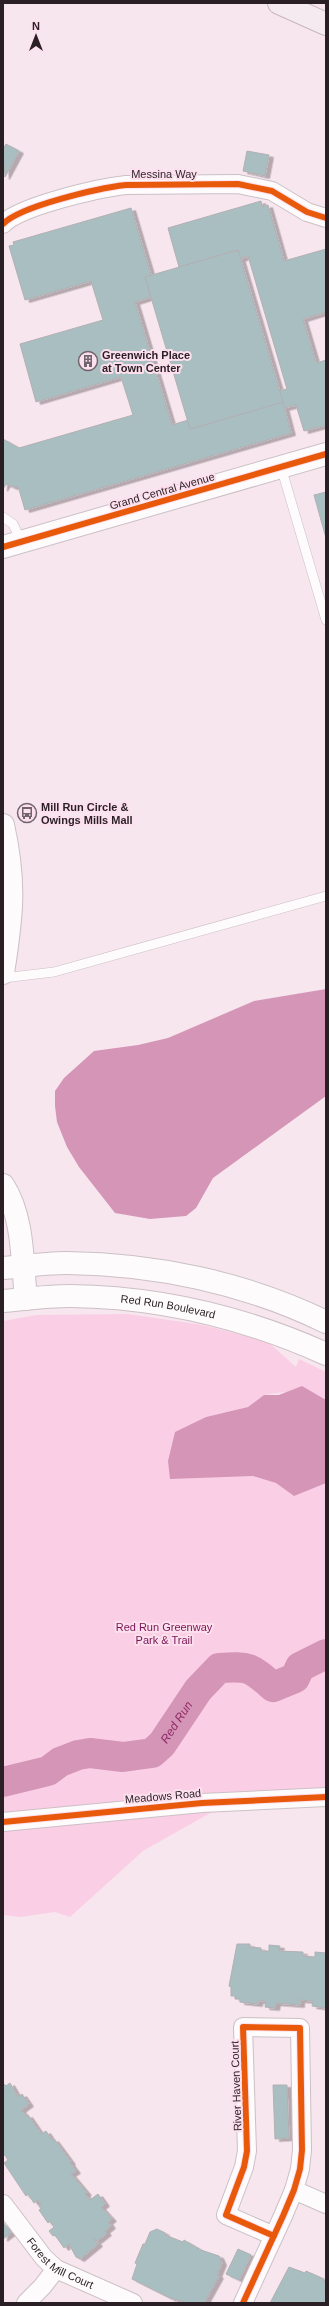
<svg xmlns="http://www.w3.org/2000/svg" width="329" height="2306" font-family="Arial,sans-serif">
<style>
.green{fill:#facfe5;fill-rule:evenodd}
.water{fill:#d595b7}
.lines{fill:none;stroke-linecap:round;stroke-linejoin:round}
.river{stroke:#d595b7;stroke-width:30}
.building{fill:#a9bec1;stroke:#b1b0b3;filter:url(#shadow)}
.service-casing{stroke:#ccc0c5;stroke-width:10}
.minor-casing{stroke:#ccc0c5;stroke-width:20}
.tertiary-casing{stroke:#ccc0c5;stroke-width:24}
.secondary-casing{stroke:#ccc0c5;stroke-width:24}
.motorway-casing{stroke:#c7b7bf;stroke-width:24}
.service{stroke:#fefbfc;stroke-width:9}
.minor{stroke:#fefbfc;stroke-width:18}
.tertiary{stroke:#fefbfc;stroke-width:22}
.secondary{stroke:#fefbfc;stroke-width:22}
.motorway{stroke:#f4eaef;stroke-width:22}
.cycleway-casing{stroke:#fde0ed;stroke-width:8}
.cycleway{stroke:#e8590c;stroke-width:6}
.labels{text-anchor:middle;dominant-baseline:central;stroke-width:4;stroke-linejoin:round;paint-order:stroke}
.street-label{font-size:11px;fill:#291f24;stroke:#fde0ed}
.poi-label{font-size:11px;font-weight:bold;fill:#291f24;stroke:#fde0ed;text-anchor:start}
.park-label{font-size:11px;fill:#7a1355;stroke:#fde0ed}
.water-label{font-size:12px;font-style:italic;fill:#8e2966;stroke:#fde0ed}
</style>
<defs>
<filter id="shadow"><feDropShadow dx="4.5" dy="2.5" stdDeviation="0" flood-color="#0004"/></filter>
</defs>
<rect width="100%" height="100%" fill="#f7e6ee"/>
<path class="green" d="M128 1314 203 1325 268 1342 296 1367 299 1359 326 1372V1802L219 1808 143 1851 70 1917 55 1912 21 1917 3 1915V1321L37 1315ZM285 1392 173 1440 206 1417 248 1407 264 1395Z"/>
<g class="water">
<polygon points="326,989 326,1096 213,1178 196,1208 186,1216 150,1219 115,1213 79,1167 67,1147 57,1122 55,1106 55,1091 64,1078 94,1051 138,1045 168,1038 254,1001"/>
<polygon points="302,1386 326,1400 326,1483 294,1496 276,1483 253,1476 170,1479 168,1461 175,1432 206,1417 248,1407 264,1395 279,1395"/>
</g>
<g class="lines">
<path class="river" id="s1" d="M3 1782 48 1771 60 1762 78 1755 90 1753 123 1757 152 1753 162 1744 198 1690 219 1668C249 1666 251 1667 273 1687L295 1678 300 1667 326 1654"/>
</g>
<g class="building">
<polygon points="6,144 19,151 5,177 3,149"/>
<polygon points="247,151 269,155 265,176 243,171"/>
<polygon points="261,201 262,207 268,205 284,261 326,249 326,312 303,319 316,363 326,360 326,425 304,431 296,405 284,408 279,391 287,389 248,256 240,259 238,250 179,267 168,228"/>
<polygon points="131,208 151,275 145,277 151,297 135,302 172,425 188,420 190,429 283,402 291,433 25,510 18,486 13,487 6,484 3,489 3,439 19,448 133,415 121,377 36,402 20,344 103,320 91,281 25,300 9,246 14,245 13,242"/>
<polygon points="238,250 283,402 190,429 145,277"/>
<polygon points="326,492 326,538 314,495"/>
<polygon points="237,1944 250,1944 250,1947 261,1948 261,1951 269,1951 269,1945 280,1946 279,1951 303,1952 303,1956 315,1957 315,1952 326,1953 326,2008 312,2006 313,2001 300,2000 300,2005 276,2003 275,2008 265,2007 266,2001 258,2001 258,2004 240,2002 240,1999 235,1999 235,1996 231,1996 231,1987 229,1986"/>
<polygon points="3,2083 6,2086 10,2083 18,2097 22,2094 29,2104 21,2110 26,2116 28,2115 41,2134 46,2131 52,2140 54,2139 71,2162 70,2163 76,2171 71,2174 87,2193 85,2194 90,2200 98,2194 105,2204 101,2207 112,2219 108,2222 111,2226 105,2231 107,2233 97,2241 94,2239 98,2244 80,2259 76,2257 69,2244 64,2248 55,2235 53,2236 49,2231 54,2227 50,2221 48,2223 39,2210 41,2209 39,2206 41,2204 38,2200 34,2203 28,2194 26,2196 4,2163 8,2160 5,2155 3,2156"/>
<polygon points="273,2085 287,2085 289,2138 275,2139"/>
<polygon points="3,2222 11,2233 3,2239"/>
<polygon points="157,2229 165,2233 165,2235 183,2242 184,2240 201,2250 219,2256 222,2263 217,2275 219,2276 204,2303 189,2303 170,2298 132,2279 137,2264 135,2263 143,2244 145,2244 150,2232"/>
<polygon points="238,2249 251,2255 239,2280 226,2274"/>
<polygon points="289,2267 305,2273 306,2271 324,2279 323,2281 326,2283 326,2303 270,2303"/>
</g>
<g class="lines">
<defs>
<g id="service">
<polyline points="281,467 326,620"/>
<polyline points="3,517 13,524 21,541"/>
<polyline points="3,978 54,972 326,896"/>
</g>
<g id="minor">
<path d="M3 224C20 206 99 188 126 185L238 184 272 191 307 212 326 218"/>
<polyline points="3,1822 202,1803 326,1797"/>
<polyline points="294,2190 326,2204"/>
<path id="s2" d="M3 2204 44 2258 56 2269 133 2303"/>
<polyline points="26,2303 42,2287 56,2269"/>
<polyline points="243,2303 283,2216 294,2190 300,2169 302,2150 300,2028 243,2027 247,2151 244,2167 226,2215 274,2236"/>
</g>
<g id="tertiary">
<polyline points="3,547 326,454"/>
<path d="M3 825C16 883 12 916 3 973"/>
<path d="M3 1185C24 1217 22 1262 26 1299"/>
</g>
<g id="secondary">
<path d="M3 1268C24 1266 46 1263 67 1263 156 1264 246 1283 326 1322"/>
<path id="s3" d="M3 1301C25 1299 48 1296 70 1296 160 1297 244 1317 326 1354"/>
</g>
<polyline id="motorway" points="279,3 326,24"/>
</defs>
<use href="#service" class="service-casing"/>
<use href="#minor" class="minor-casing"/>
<use href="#tertiary" class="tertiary-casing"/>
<use href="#secondary" class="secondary-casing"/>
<use href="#motorway" class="motorway-casing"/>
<use href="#service" class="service"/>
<use href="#minor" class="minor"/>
<use href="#tertiary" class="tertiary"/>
<use href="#secondary" class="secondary"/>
<use href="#motorway" class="motorway"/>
<defs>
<g id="cycleway">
<path d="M3 224C20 206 99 188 126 185L238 184 272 191 307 212 326 218"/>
<polyline points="3,547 326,454"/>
<polyline points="3,1822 202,1803 326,1797"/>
<polyline points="243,2303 283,2216 294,2190 300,2169 302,2150 300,2028 243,2027 247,2151 244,2167 226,2215 274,2236"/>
</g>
</defs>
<use href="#cycleway" class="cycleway-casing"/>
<use href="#cycleway" class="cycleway"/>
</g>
<defs>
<symbol id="building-ring" viewBox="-11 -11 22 22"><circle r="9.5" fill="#fde0ed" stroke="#71656b" stroke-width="1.5"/><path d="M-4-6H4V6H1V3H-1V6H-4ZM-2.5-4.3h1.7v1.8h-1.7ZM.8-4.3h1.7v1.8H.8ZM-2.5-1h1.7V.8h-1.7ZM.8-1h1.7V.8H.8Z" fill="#71656b"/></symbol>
<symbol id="bus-ring" viewBox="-11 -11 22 22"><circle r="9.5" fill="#fde0ed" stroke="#71656b" stroke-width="1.5"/><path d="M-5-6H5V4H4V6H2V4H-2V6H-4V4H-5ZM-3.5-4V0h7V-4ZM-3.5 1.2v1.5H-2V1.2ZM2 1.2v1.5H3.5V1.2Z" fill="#71656b"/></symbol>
</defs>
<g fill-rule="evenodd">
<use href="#building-ring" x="77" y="350" width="22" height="22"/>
<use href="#bus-ring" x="16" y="802" width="22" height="22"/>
</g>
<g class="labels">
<g class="street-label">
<text x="164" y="174">Messina Way</text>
<text transform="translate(162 491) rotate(-16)">Grand Central Avenue</text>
<text stroke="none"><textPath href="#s3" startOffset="166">Red Run Boulevard</textPath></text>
<text transform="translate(163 1796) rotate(-5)">Meadows Road</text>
<text transform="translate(236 2086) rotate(-92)">River Haven Court</text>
<text stroke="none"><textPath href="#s2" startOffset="84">Forest Mill Court</textPath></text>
</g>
<g class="poi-label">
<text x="102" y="355">Greenwich Place<tspan x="102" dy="13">at Town Center</tspan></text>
<text x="41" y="807">Mill Run Circle &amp;<tspan x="41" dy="13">Owings Mills Mall</tspan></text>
</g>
<g class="park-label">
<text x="164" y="1627">Red Run Greenway<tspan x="164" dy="13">Park &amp; Trail</tspan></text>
</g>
<g class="water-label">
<text stroke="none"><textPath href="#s1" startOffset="195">Red Run</textPath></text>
</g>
</g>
<rect width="329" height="2306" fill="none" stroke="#291f24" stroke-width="8"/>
<g transform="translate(36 36)" stroke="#fde0ed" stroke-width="3" paint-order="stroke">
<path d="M0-3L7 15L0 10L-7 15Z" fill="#291f24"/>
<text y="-6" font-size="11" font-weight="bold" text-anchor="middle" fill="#291f24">N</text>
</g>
</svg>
